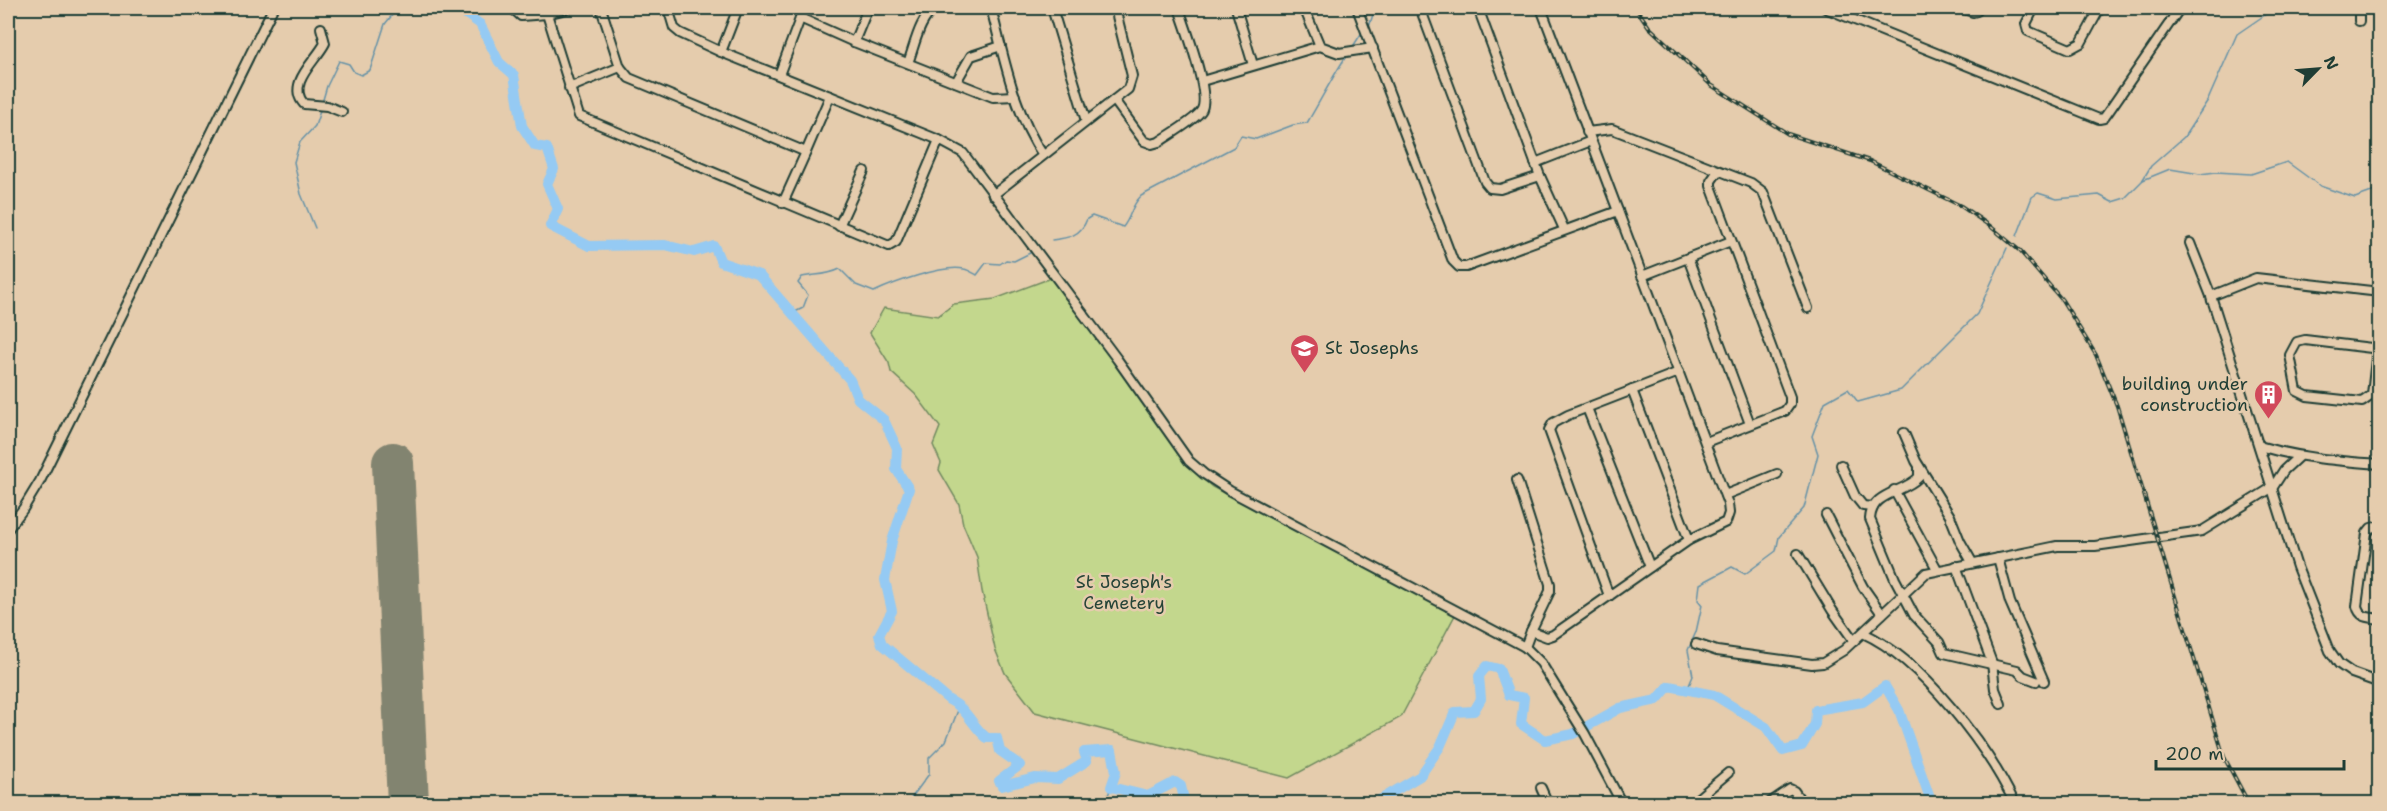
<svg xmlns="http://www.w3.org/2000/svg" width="2387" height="811" font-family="'Shantell Sans',sans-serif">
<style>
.green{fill:#c3d78d;stroke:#718a60;stroke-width:1.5}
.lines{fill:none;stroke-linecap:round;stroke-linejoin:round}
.stream{stroke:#6692a7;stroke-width:1.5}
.river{stroke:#95caf3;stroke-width:10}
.runway{stroke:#828470;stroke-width:42}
.minor-casing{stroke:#1f3d34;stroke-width:12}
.minor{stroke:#e5ccad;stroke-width:8}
.rail-casing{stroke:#1f3d34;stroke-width:4}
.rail{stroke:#e5ccad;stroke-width:1.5;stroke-dasharray:4.5;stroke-linecap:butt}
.labels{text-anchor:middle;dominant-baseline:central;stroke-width:5;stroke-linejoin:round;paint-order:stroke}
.poi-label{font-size:18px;fill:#1f3d34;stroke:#e5ccad;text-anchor:start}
.park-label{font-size:18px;fill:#274538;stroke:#e5ccad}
</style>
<rect width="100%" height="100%" fill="#e5ccad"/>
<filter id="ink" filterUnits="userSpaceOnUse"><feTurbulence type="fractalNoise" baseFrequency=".0167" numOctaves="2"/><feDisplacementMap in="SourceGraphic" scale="12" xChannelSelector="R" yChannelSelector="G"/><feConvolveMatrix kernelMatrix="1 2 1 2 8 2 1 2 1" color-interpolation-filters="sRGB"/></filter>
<g filter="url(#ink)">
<polygon class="green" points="1051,278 1194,471 1212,487 1455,615 1401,717 1289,778 1035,712 1005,673 995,649 982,591 977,557 963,524 959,504 939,470 941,463 933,445 940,427 916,395 891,372 889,363 870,333 884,308 938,316 954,304 995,299"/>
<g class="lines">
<g class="stream">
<polyline points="1369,27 1375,8"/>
<polyline points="1352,48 1361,34"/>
<polyline points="322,103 327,86 339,61 349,64 354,72 361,75 370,70 385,24 398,8"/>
<polyline points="2143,180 2170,169 2200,174 2216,172 2251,174 2287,162 2320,186 2355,198 2380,189"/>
<polyline points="315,228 301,194 294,162 300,142 315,126 321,108"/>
<polyline points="2017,236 2032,197 2038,193 2057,199 2099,195 2112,202 2125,198 2142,181 2151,166 2184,137 2208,100 2237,34 2275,8"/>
<path d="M1052 240C1068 238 1081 236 1087 219L1092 216 1123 227C1132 216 1130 207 1141 196L1234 147 1241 136 1256 139 1293 125 1307 123C1321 100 1332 77 1347 55"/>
<path d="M793 313 803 308 808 295 798 283 802 277C816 274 826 276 840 269L856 285 874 292C893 283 944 264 964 269 969 270 973 273 977 275L986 263 1000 264 1006 260 1014 261 1030 253"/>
<polyline points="1687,690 1693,676 1688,650 1696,632 1702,605 1698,600 1700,584 1732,567 1745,574 1776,551 1779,537 1804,508 1818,454 1812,436 1825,402 1848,389 1858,402 1901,390 1977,314 2007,248"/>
<polyline points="907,804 929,774 929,758 946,741 960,705"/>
<polyline points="1105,804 1111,787"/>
</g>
<g class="river">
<path d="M457 8 480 24 499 62 514 75 522 126 535 146 547 148 554 169 547 184 558 209 550 226 589 246 665 245 694 252 714 246 721 262 759 275 850 380 858 399 884 420 897 448 896 469 909 489 892 541 885 580 892 611 879 635 882 644 949 700C967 708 972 726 987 738H997L1000 751 1020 765 999 781 1002 786 1035 778 1058 779 1087 761 1084 752 1112 750 1116 772 1111 787 1148 796 1175 782 1181 786 1185 804"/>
<polyline points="1373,804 1420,776 1440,747 1455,712 1474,711 1481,699 1479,676 1487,666 1499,669 1509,695 1524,698 1521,724 1545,740 1573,734 1620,708 1657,700 1669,686 1714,695 1766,727 1783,751 1802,746 1815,724 1816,710 1863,702 1885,686 1899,710 1932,804"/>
</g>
<polyline class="runway" points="393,463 408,804"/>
<defs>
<g id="minor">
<polyline points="512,8 521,16 547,14"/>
<polyline points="570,8 547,14 579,116 889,246 896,242 939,140"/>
<polyline points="601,8 620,67 629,78 806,152 830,96"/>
<polyline points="668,8 674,28 680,33 721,52 939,140 963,153 1117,359 1189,461 1204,474 1230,491 1525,647 1541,663 1585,734 1622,804"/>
<polyline points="868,8 854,42 993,97 1015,96"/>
<path d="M991 8C1004 57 1014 113 1043 155"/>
<polyline points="1052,8 1086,121"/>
<polyline points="1236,8 1253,65"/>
<polyline points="1304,8 1320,46"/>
<polyline points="1357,8 1453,261 1459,267 1466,267 1618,211 1728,504 1729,513 1726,522 1689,540 1553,635 1547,637 1531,631 1525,647"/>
<polyline points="1423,8 1422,13 1485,182 1490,188 1500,189 1540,176"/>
<polyline points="1478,8 1540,176 1564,229"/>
<polyline points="1541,8 1618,211"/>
<polyline points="1825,8 2099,119 2104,118 2109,111 2180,8"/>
<polyline points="1961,8 1973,12 1977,11 1979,8"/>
<polyline points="2034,8 2026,24 2028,31 2070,49 2081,43 2100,8"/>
<polyline points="800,18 854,42"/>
<polyline points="2359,21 2359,12 2361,8"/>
<path d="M321 28 325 43C316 61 286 84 304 104L327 106 342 112"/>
<polyline points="721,52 738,8"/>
<path d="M908 63C915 45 919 18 936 8"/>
<polyline points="779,75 804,8"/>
<polyline points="1202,81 1320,46 1339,53 1373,48"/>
<polyline points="956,82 971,56 1001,46"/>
<polyline points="569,88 620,67"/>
<path d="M1114 100 1144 141 1152 144 1159 142C1169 135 1195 120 1201 111 1212 96 1185 27 1179 8"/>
<polyline points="1587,132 1612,129 1751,183 1763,192 1808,308"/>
<polyline points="1535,163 1591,141"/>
<polyline points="993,195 1128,89 1132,76 1115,8"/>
<polyline points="783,203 806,152"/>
<polyline points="839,226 864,171"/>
<polyline points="2190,243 2211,296 2297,567 2330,651 2339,664 2352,673 2380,683"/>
<polyline points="1688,258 1750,424"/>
<polyline points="1642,276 1731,241"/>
<polyline points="2212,301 2211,296 2256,278 2380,292"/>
<polyline points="2377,350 2372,395 2362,402 2307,396 2297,391 2290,355 2297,342 2305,340 2380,349"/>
<polyline points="1632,390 1689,540"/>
<polyline points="1587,408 1650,567"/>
<polyline points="1904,433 1916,461 1950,516 1960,541 1972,562"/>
<polyline points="1706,442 1785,411 1790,404 1790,397 1711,186 1711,181 1718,171"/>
<path d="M2259 444V446C2299 458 2339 461 2380 464"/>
<polyline points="1841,465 1855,496 1863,506 1873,507"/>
<path d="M1919 467V477C1903 494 1872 491 1870 519L1895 579 1914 615 1939 642 1944 653 2017 670 2023 676 2036 681"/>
<polyline points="1517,480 1550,584 1550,591 1531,631"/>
<polyline points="1894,490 1937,569"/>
<polyline points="1725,495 1777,474"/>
<polyline points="1826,515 1863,587 1882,614"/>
<path d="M2380 526 2371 528 2367 533 2357 606C2360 618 2368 617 2380 619"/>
<polyline points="8,529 23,509 40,481 273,8"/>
<polyline points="1798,554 1832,610 1854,641"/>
<polyline points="1998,558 2010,602 2044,681"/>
<polyline points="1956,566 1992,663 1995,689 2001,704"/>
<polyline points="1609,596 1549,430 1553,423 1568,415 1679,372"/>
<path d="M1863 633C1921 659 1988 747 2015 804"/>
<polyline points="1696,644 1717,651 1812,664 1823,663 1844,650 1926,573 2057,546 2095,546 2202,531 2273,487 2284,470 2298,457"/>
<polyline points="1541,788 1548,804"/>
<polyline points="1691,804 1728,773"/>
<polyline points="1768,804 1790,789 1794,791 1803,804"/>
</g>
</defs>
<use href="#minor" class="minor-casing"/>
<use href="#minor" class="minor"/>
<defs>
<polyline id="rail" points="1636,8 1649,27 1711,85 1788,134 1870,161 1961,206 1990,226 2020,251 2062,300 2096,355 2117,406 2224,757 2249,804"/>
</defs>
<use href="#rail" class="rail-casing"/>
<use href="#rail" class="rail"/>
</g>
</g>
<defs>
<symbol id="university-pin" viewBox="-11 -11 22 30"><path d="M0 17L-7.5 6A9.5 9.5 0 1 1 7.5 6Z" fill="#d1495b" stroke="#e5ccad"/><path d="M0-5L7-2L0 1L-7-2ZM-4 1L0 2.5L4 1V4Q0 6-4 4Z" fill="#fff"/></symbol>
<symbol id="building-pin" viewBox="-11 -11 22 30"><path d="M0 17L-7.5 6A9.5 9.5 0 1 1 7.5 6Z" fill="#d1495b" stroke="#e5ccad"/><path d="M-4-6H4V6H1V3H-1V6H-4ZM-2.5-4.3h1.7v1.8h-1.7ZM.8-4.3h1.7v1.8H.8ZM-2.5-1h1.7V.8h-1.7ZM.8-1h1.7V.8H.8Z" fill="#fff"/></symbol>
</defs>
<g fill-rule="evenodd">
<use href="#university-pin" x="1288" y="332" width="33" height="45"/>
<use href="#building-pin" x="2252" y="378" width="33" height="45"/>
</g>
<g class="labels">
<g class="poi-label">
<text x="1325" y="348">St Josephs</text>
<text x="2248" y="384" text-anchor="end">building under<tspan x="2248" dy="21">construction</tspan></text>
</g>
<g class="park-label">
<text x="1124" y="582">St Joseph's<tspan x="1124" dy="21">Cemetery</tspan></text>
</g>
</g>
<rect width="2387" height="811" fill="none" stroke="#e5ccad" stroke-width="30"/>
<rect x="15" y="15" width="2357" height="781" fill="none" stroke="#1f3d34" stroke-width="2" filter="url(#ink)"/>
<g transform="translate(2318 69) rotate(65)" stroke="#e5ccad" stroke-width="4.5" paint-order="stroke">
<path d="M0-4.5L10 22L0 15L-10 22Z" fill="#1f3d34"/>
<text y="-9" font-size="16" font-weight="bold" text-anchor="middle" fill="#1f3d34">N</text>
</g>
<path d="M2156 760v9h188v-9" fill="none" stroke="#1f3d34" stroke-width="3"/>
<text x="2165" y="760" font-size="18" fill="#1f3d34" stroke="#e5ccad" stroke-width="4.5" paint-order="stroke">200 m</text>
</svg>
